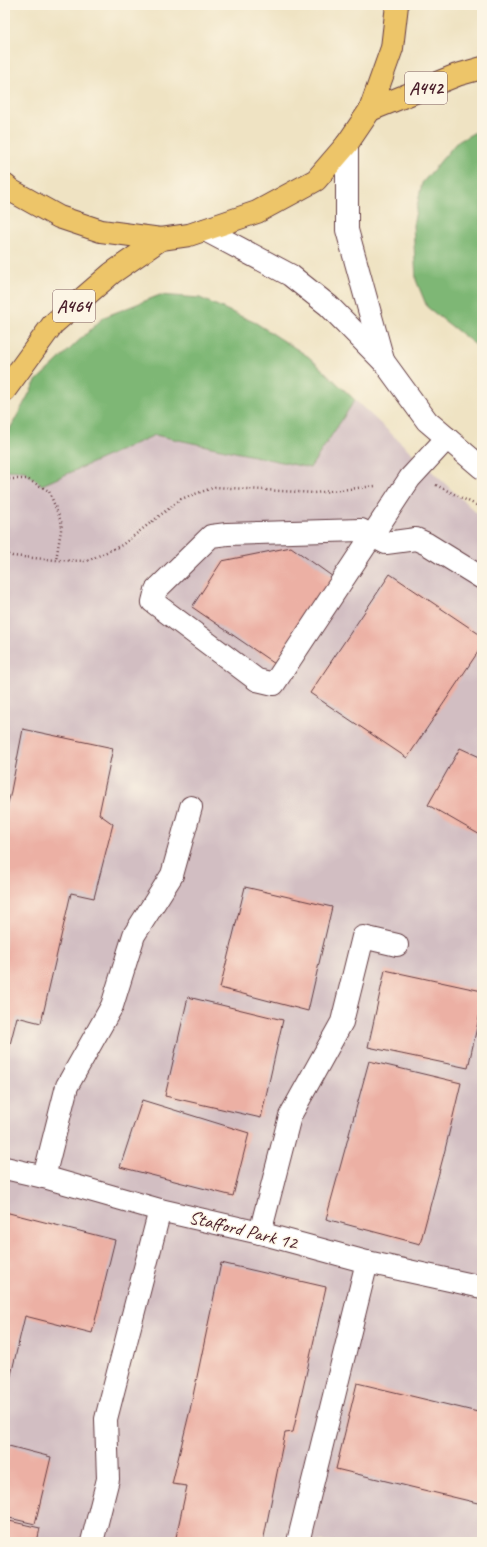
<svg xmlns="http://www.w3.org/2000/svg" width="487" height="1547" font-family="Caveat,sans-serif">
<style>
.industrial{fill:#d2bec2}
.forest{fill:#7eb775;stroke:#646b50}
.building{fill:#ecb0a4}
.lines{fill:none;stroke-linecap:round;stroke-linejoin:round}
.minor-casing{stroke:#633c42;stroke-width:24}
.highway-casing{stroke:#633c42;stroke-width:24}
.path{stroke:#633c42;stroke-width:2.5;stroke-dasharray:1 3;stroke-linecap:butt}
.minor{stroke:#fff;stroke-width:22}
.highway{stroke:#edc569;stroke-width:22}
.labels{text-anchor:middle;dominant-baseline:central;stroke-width:3;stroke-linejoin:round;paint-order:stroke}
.shield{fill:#fcf5e5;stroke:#7f5f63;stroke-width:1}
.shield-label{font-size:18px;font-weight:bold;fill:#4a1f2b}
.street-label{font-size:19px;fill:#4a1f2b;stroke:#fcf5e5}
</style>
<rect width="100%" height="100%" fill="#fcf5e5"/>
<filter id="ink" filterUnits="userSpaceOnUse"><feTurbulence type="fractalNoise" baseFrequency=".025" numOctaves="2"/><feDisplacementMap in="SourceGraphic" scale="8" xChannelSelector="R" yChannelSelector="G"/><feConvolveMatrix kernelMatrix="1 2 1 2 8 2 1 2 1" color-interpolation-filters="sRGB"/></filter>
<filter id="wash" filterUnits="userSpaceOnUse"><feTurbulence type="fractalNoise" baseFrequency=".012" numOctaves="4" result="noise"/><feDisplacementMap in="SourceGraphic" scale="16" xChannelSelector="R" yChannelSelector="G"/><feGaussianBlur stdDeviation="0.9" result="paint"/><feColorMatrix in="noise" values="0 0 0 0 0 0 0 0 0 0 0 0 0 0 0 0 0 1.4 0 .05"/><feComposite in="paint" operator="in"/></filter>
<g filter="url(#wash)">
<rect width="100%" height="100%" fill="#efe3c3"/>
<polygon class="industrial" points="355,400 482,518 482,1542 5,1542 5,470 24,471 42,485 155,435 310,468"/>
<g class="forest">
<polygon points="482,128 482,350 427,307 416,280 413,225 422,183 456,143"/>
<polygon points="160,295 200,298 256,323 309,357 355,400 310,468 155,435 42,485 24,471 5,470 5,438 36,381 104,317"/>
</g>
<g id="blocks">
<g class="building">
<polygon points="291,547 336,579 278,666 192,607 222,561"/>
<polygon points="390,574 482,636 482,646 407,758 310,693"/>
<polygon points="23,729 113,748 99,814 113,824 94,898 71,893 41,1023 17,1017 6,1060 5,812 10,796"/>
<polygon points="460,748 482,758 482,836 428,805"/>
<polygon points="245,887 332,907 308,1011 220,988"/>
<polygon points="385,970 482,991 482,1004 468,1068 368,1047"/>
<polygon points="188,997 283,1020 261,1118 165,1096"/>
<polygon points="369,1061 461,1083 444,1154 420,1244 326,1219"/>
<polygon points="142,1100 249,1133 233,1196 120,1167"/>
<polygon points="5,1212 115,1240 92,1333 25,1316 6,1396"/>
<polygon points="221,1263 326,1287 293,1432 285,1433 263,1542 175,1542 187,1486 172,1484 190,1410"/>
<polygon points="357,1383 482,1413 482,1504 336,1469"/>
<polygon points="5,1445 51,1457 35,1524 5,1517"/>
<polygon points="5,1520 40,1528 37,1542 5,1542"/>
</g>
</g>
</g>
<g filter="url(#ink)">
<use href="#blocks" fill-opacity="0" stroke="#633c42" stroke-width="1"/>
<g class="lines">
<defs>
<g id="minor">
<polyline points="347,144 347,230 383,360"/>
<polyline points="205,230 290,275 329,306 384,362 427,421 482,468"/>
<polyline points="447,438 410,478 274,684 257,680 153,602 156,590 211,536 227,534 361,530 386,543 416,539 427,544 482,578"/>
<polyline points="5,1168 44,1177 160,1210 260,1233 367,1262 482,1287"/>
<polyline points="44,1177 67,1086 112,1006 134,935 172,875 191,807"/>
<polyline points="260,1233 290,1116 342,1022 363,937 397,945"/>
<polyline points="92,1542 108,1479 106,1419 160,1210"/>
<polyline points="298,1542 367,1262"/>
</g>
<g id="highway">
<polyline points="370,110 457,75 482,68"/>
<polyline points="5,185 12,191 59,217 101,231 161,239 189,235 257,212 316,180 347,144 370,110 392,48 397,5"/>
<polyline points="5,390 53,324 112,273 161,239"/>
</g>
</defs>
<use href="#minor" class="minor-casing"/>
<use href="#highway" class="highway-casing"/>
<g class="path">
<polyline points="5,479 27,479 49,491 62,524 56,560"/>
<polyline points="436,485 482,508"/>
<polyline points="5,552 12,556 56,560 87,561 122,545 181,499 215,487 314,493 375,486"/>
</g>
<use href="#minor" class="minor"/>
<use href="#highway" class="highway"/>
</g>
</g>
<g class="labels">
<g class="shield">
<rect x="405" y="72" width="42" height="32" rx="3"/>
<rect x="53" y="290" width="42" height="32" rx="3"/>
</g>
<g class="shield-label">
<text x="426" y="88">A442</text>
<text x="74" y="306">A464</text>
</g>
<g class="street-label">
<text transform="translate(243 1230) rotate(14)">Stafford Park 12</text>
</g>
</g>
<rect width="487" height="1547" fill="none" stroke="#fcf5e5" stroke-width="20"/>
</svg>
